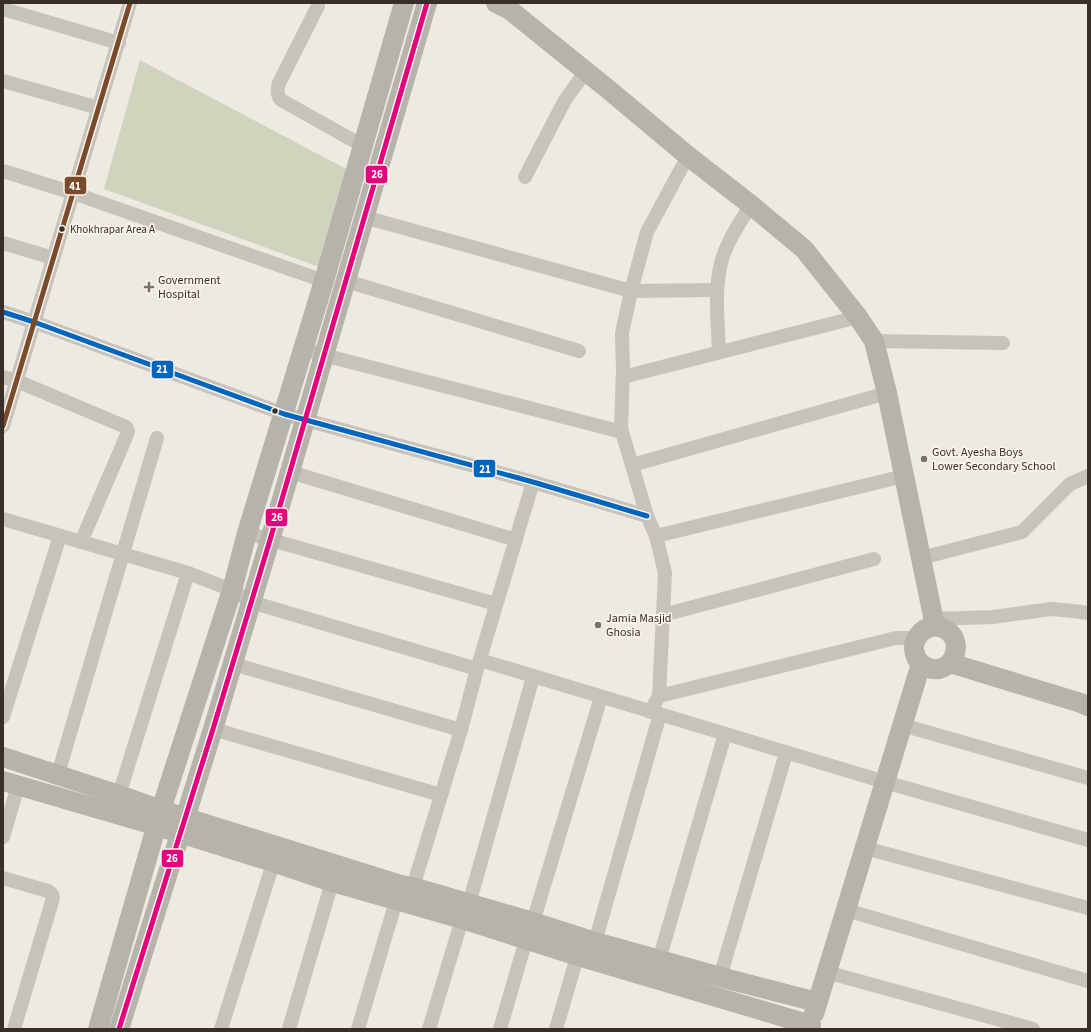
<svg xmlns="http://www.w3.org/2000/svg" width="1091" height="1032" font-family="'Source Sans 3',sans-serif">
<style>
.green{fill:#cfd4bd}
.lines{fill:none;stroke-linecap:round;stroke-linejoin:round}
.street{stroke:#c8c2bc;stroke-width:14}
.secondary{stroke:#b8b2ac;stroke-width:20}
.bus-1-casing{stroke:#faf4eb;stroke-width:8}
.bus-2-casing{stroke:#faf4eb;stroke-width:8}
.bus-3-casing{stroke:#faf4eb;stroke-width:8}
.bus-1{stroke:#0065bd;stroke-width:5}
.bus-2{stroke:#7a4b2a;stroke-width:5}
.bus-3{stroke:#e5007d;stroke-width:5}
.bus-dot{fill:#392f2a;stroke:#faf4eb;stroke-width:1.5}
.poi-dot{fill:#78706b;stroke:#faf4eb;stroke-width:1.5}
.labels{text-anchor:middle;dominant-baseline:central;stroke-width:3.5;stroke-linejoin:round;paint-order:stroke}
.bus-label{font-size:11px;fill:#392f2a;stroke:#faf4eb;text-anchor:start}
.poi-label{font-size:12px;fill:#392f2a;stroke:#faf4eb;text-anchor:start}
.line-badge{stroke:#faf4eb;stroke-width:1.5}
.badge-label{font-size:11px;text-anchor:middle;font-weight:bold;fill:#fff}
</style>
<rect width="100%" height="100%" fill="#eee9e3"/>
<polygon class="green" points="140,60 350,171 322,268 104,189"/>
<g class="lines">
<g class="street">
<path d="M318 6 279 83C277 91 277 95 281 100L363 146"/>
<polyline points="3,9 119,43"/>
<polyline points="3,81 99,108"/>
<polyline points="3,171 73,193 324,281"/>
<polyline points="525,177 565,100 586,71"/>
<polyline points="364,217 631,291 717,290"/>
<polyline points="3,243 53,258"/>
<polyline points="346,281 579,351"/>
<polyline points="3,312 34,322 284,414 533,482 647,516"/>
<polyline points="874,341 1003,343"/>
<polyline points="304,350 622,432"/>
<path d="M719 352C718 323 714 292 721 263 726 243 740 222 751 205"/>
<polyline points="3,377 17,381 126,427 128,431 126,437 81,542"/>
<polyline points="623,377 858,317"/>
<polyline points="3,426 130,3"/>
<polyline points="632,465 887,393"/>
<polyline points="290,472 516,540"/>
<polyline points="3,519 188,573 232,590 251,602 477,669"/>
<polyline points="247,533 496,604"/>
<polyline points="656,536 904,476"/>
<polyline points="921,558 1022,532 1070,484 1088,476"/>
<polyline points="663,615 874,559"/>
<polyline points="934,619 993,617 1051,609 1073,611 1088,613"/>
<polyline points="480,660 885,782 1088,840"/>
<polyline points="233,664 461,730"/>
<polyline points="659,696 896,638 916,638"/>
<polyline points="650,712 659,696 665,573 656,536 647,516 632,465 621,429 623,370 622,333 631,291 647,232 688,156"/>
<polyline points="3,717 60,536"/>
<polyline points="902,725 1088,778"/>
<polyline points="213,729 441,795"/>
<polyline points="58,774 157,438"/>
<polyline points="119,795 188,573"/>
<polyline points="3,837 18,786"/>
<polyline points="865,848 1088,908"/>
<polyline points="3,878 48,891 52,894 53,898 14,1029"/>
<polyline points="413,887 461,730 477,669 533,482"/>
<polyline points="469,904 533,677"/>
<polyline points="846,910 1088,981"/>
<polyline points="533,922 601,697"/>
<polyline points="595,942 660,714"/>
<polyline points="659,960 725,734"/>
<polyline points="826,972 1033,1029"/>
<polyline points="720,977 786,753"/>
<polyline points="221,1029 276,854"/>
<polyline points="289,1029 332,882"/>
<polyline points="358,1029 399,891"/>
<polyline points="429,1029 462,919"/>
<polyline points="500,1029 526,940"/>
<polyline points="556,1029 580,947"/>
</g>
<g class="secondary">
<polyline points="496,3 510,10 609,90 688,156 751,205 804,249 858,317 874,341 887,393 935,626"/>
<path d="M950 663C970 636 934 613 918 636 914 641 913 648 915 654 918 665 931 672 942 668 945 667 947 665 950 663L1081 703 1088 706"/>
<polyline points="3,757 119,795 161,810 401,885 413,887 533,922 595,942 720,977 817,1002"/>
<polyline points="3,781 157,826 273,862 332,882 462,919 578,956 811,1025"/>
<polyline points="814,1014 921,664"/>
<polyline points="98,1029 161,810 232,590 247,533 324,281 404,3"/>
<polyline points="119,1029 213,729 270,540 427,3"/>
</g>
<defs>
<polyline id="bus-1" points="3,312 34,322 284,414 533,482 647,516"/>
<polyline id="bus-2" points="3,426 130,3"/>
<polyline id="bus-3" points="119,1029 213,729 270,540 427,3"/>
</defs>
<use href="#bus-1" class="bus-1-casing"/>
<use href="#bus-2" class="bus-2-casing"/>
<use href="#bus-3" class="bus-3-casing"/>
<use href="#bus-1" class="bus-1"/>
<use href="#bus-2" class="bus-2"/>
<use href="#bus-3" class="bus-3"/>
</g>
<g class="bus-dot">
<circle cx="62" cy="229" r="3.5"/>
<circle cx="275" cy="411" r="3.5"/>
</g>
<g class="poi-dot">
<path d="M147 281h4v4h4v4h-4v4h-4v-4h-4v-4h4z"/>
<circle cx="924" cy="459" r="4"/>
<circle cx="598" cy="625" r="4"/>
</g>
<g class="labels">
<g class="bus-label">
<text x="70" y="229">Khokhrapar Area A</text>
</g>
<g class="poi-label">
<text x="158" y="280">Government<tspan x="158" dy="14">Hospital</tspan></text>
<text x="932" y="452">Govt. Ayesha Boys<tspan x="932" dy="14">Lower Secondary School</tspan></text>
<text x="606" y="618">Jamia Masjid<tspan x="606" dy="14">Ghosia</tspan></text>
</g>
</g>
<g class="line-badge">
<rect x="365" y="165" width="23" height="19" rx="4" fill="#e5007d"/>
<rect x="64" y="176" width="23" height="19" rx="4" fill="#7a4b2a"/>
<rect x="151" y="360" width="23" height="19" rx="4" fill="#0065bd"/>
<rect x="473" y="459" width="23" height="19" rx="4" fill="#0065bd"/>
<rect x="265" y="508" width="23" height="19" rx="4" fill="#e5007d"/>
<rect x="161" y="849" width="23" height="19" rx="4" fill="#e5007d"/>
</g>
<g class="badge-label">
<text x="377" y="178">26</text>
<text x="75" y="190">41</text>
<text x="162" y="373">21</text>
<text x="485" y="473">21</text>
<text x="277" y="521">26</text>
<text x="172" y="862">26</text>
</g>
<rect width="1091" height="1032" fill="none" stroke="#392f2a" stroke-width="8"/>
</svg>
